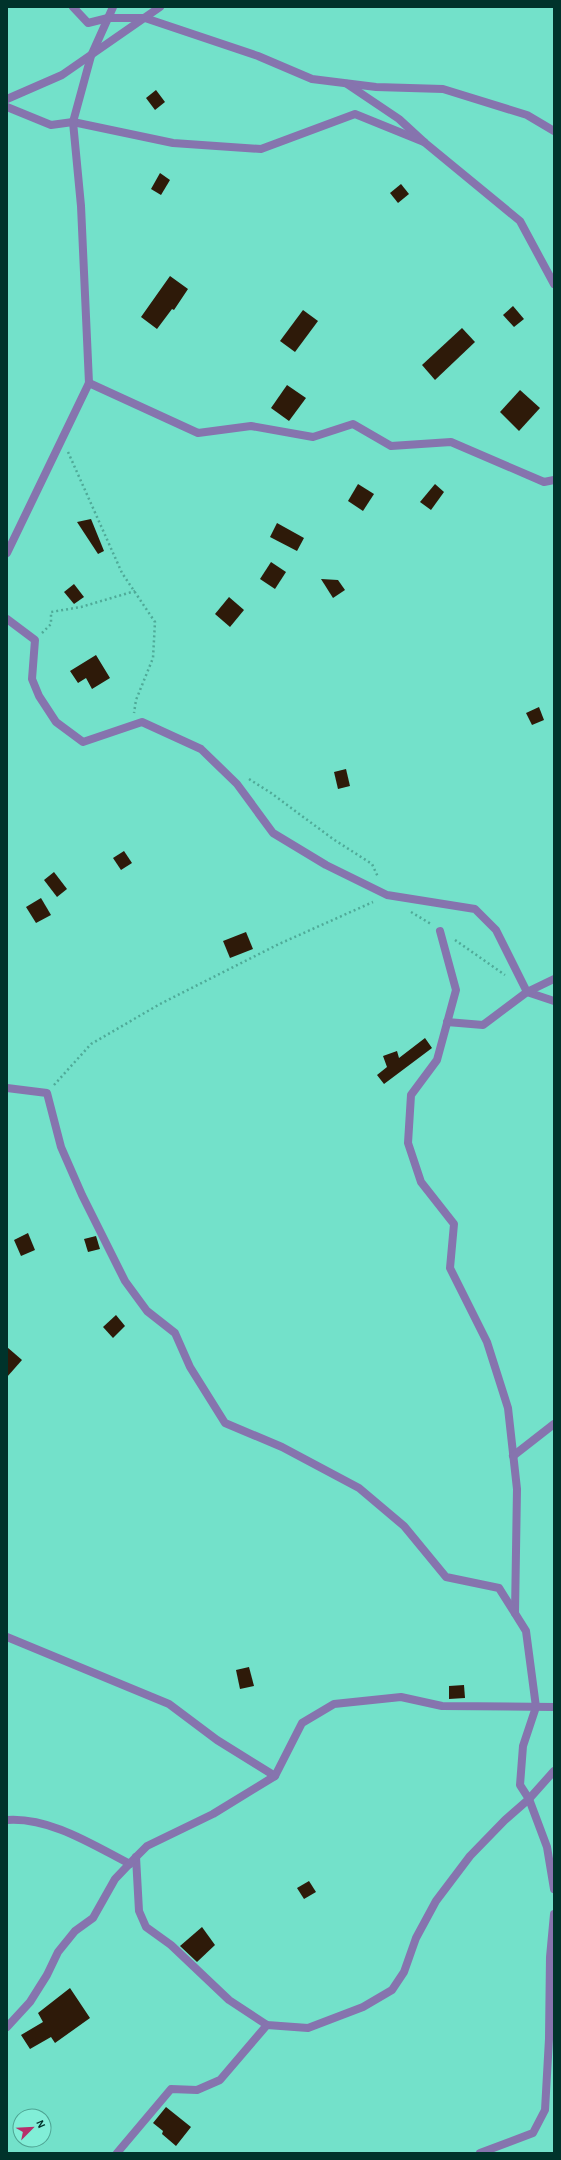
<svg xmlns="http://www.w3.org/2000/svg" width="561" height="2160" font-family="'Alegreya Sans',sans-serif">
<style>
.building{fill:#2e1a09}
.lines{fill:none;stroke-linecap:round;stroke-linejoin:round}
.path{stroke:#4faa98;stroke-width:2.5;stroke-dasharray:2 3;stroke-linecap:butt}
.street{stroke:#8674ae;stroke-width:8}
</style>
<rect width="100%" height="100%" fill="#73e1ca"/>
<g class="building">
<polygon points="156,90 165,102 155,110 146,98"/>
<polygon points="160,173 170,180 161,195 151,189"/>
<polygon points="401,184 409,194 398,203 390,193"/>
<polygon points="170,276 188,289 174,310 172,309 157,329 141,317"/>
<polygon points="513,306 524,319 514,327 503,315"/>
<polygon points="303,310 318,321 295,352 280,341"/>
<polygon points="462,328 475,342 435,380 422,365"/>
<polygon points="287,385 306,398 289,421 271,408"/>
<polygon points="520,390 540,408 519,431 500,412"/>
<polygon points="358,484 374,494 363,511 348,501"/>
<polygon points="435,484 444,492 431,510 420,502"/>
<polygon points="91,519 104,551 98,554 77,522"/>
<polygon points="277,523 304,538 297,551 270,537"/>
<polygon points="271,562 286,572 275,589 260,579"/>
<polygon points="321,579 338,580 345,590 333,598"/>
<polygon points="74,584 84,597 74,604 64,592"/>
<polygon points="229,597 244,610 230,627 215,614"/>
<polygon points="96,655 110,678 92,689 86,678 78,683 70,671"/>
<polygon points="539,707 544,720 532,725 526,713"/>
<polygon points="346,769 350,786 338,789 334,772"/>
<polygon points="124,851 132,863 121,870 113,858"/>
<polygon points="54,872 67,889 57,897 44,880"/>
<polygon points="41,898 51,915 36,923 26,907"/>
<polygon points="246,932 253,949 230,958 223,941"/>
<polygon points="425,1038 432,1048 384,1084 377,1075 387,1067 383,1056 397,1051 399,1058"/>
<polygon points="28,1233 35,1250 21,1256 14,1240"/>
<polygon points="96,1236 100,1249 88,1252 84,1239"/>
<polygon points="116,1315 125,1326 113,1338 103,1327"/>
<polygon points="7,1347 22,1360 7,1377"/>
<polygon points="249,1667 254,1686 240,1689 236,1670"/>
<polygon points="464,1685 465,1698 449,1699 449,1686"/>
<polygon points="309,1881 316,1892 304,1899 297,1888"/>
<polygon points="202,1927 215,1945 197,1962 180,1946"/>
<polygon points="70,1988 90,2018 55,2043 51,2037 30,2049 21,2035 43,2022 38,2013"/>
<polygon points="166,2107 191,2127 176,2146 162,2134 163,2131 153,2123"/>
</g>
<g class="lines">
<g class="path">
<polyline points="68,452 122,573 155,622 153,658 136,700 134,713"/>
<polyline points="42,633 51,624 51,612 81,607 135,591"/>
<polyline points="249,779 271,793 333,839 372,864 378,877"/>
<polyline points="411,912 431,924"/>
<polyline points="455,940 505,975"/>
<polyline points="54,1085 91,1044 160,1004 279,944 373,902"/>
</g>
<g class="street">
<polyline points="73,7 88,23 108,18 145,18 258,56 312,79 376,87 443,89 527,115 554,131"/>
<polyline points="347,84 399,119 424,142 520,221 554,284"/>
<polyline points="7,99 62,75 160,7"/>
<polyline points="7,107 51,125 73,122 173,143 261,149 355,114 424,142"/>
<polyline points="89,383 198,433 251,426 313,437 353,424 391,446 451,442 544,482 554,480"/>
<polyline points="7,553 89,383 81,206 73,122 91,56 113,7"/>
<polyline points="7,619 35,640 32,679 39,696 56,722 83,742 142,722 201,749 237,784 273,833 326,865 387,895 475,909 496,930 527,992 554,1001"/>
<polyline points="440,931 456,990 437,1060 411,1095 408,1143 421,1182 454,1224 450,1268 487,1342 508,1408 517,1489 515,1613"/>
<polyline points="447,1022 483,1025 527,992 554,979"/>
<polyline points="7,1088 47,1093 61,1147 82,1195 125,1281 147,1311 175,1333 190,1367 225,1423 282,1447 359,1488 404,1526 446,1577 499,1588 526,1631 536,1707 523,1746 520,1785 529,1799 547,1847 554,1889"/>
<polyline points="513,1456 554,1424"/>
<polyline points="7,1637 169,1704 217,1740 275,1776"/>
<path d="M7 1820C50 1817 93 1845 130 1864"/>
<polyline points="136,1857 139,1911 146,1927 171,1945 229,2000 267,2025 308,2028 363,2007 392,1990 404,1972 416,1938 436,1901 470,1856 505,1820 529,1799 554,1771"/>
<polyline points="7,2027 30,2002 47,1975 58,1952 75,1931 93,1918 115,1879 136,1857 147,1846 213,1814 275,1776 302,1723 334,1704 401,1697 442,1706 554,1707"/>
<polyline points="117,2153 171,2089 197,2090 220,2080 267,2025"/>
<polyline points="480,2153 533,2133 545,2110 549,2039 550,1957 554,1914"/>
</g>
</g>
<rect width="561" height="2160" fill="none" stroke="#00332b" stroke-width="16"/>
<g transform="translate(32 2128) rotate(66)"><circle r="19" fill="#81eed7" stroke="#4da392"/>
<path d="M0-3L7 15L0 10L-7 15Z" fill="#b72e6b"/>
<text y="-6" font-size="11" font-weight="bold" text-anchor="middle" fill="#00332b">N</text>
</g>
</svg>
